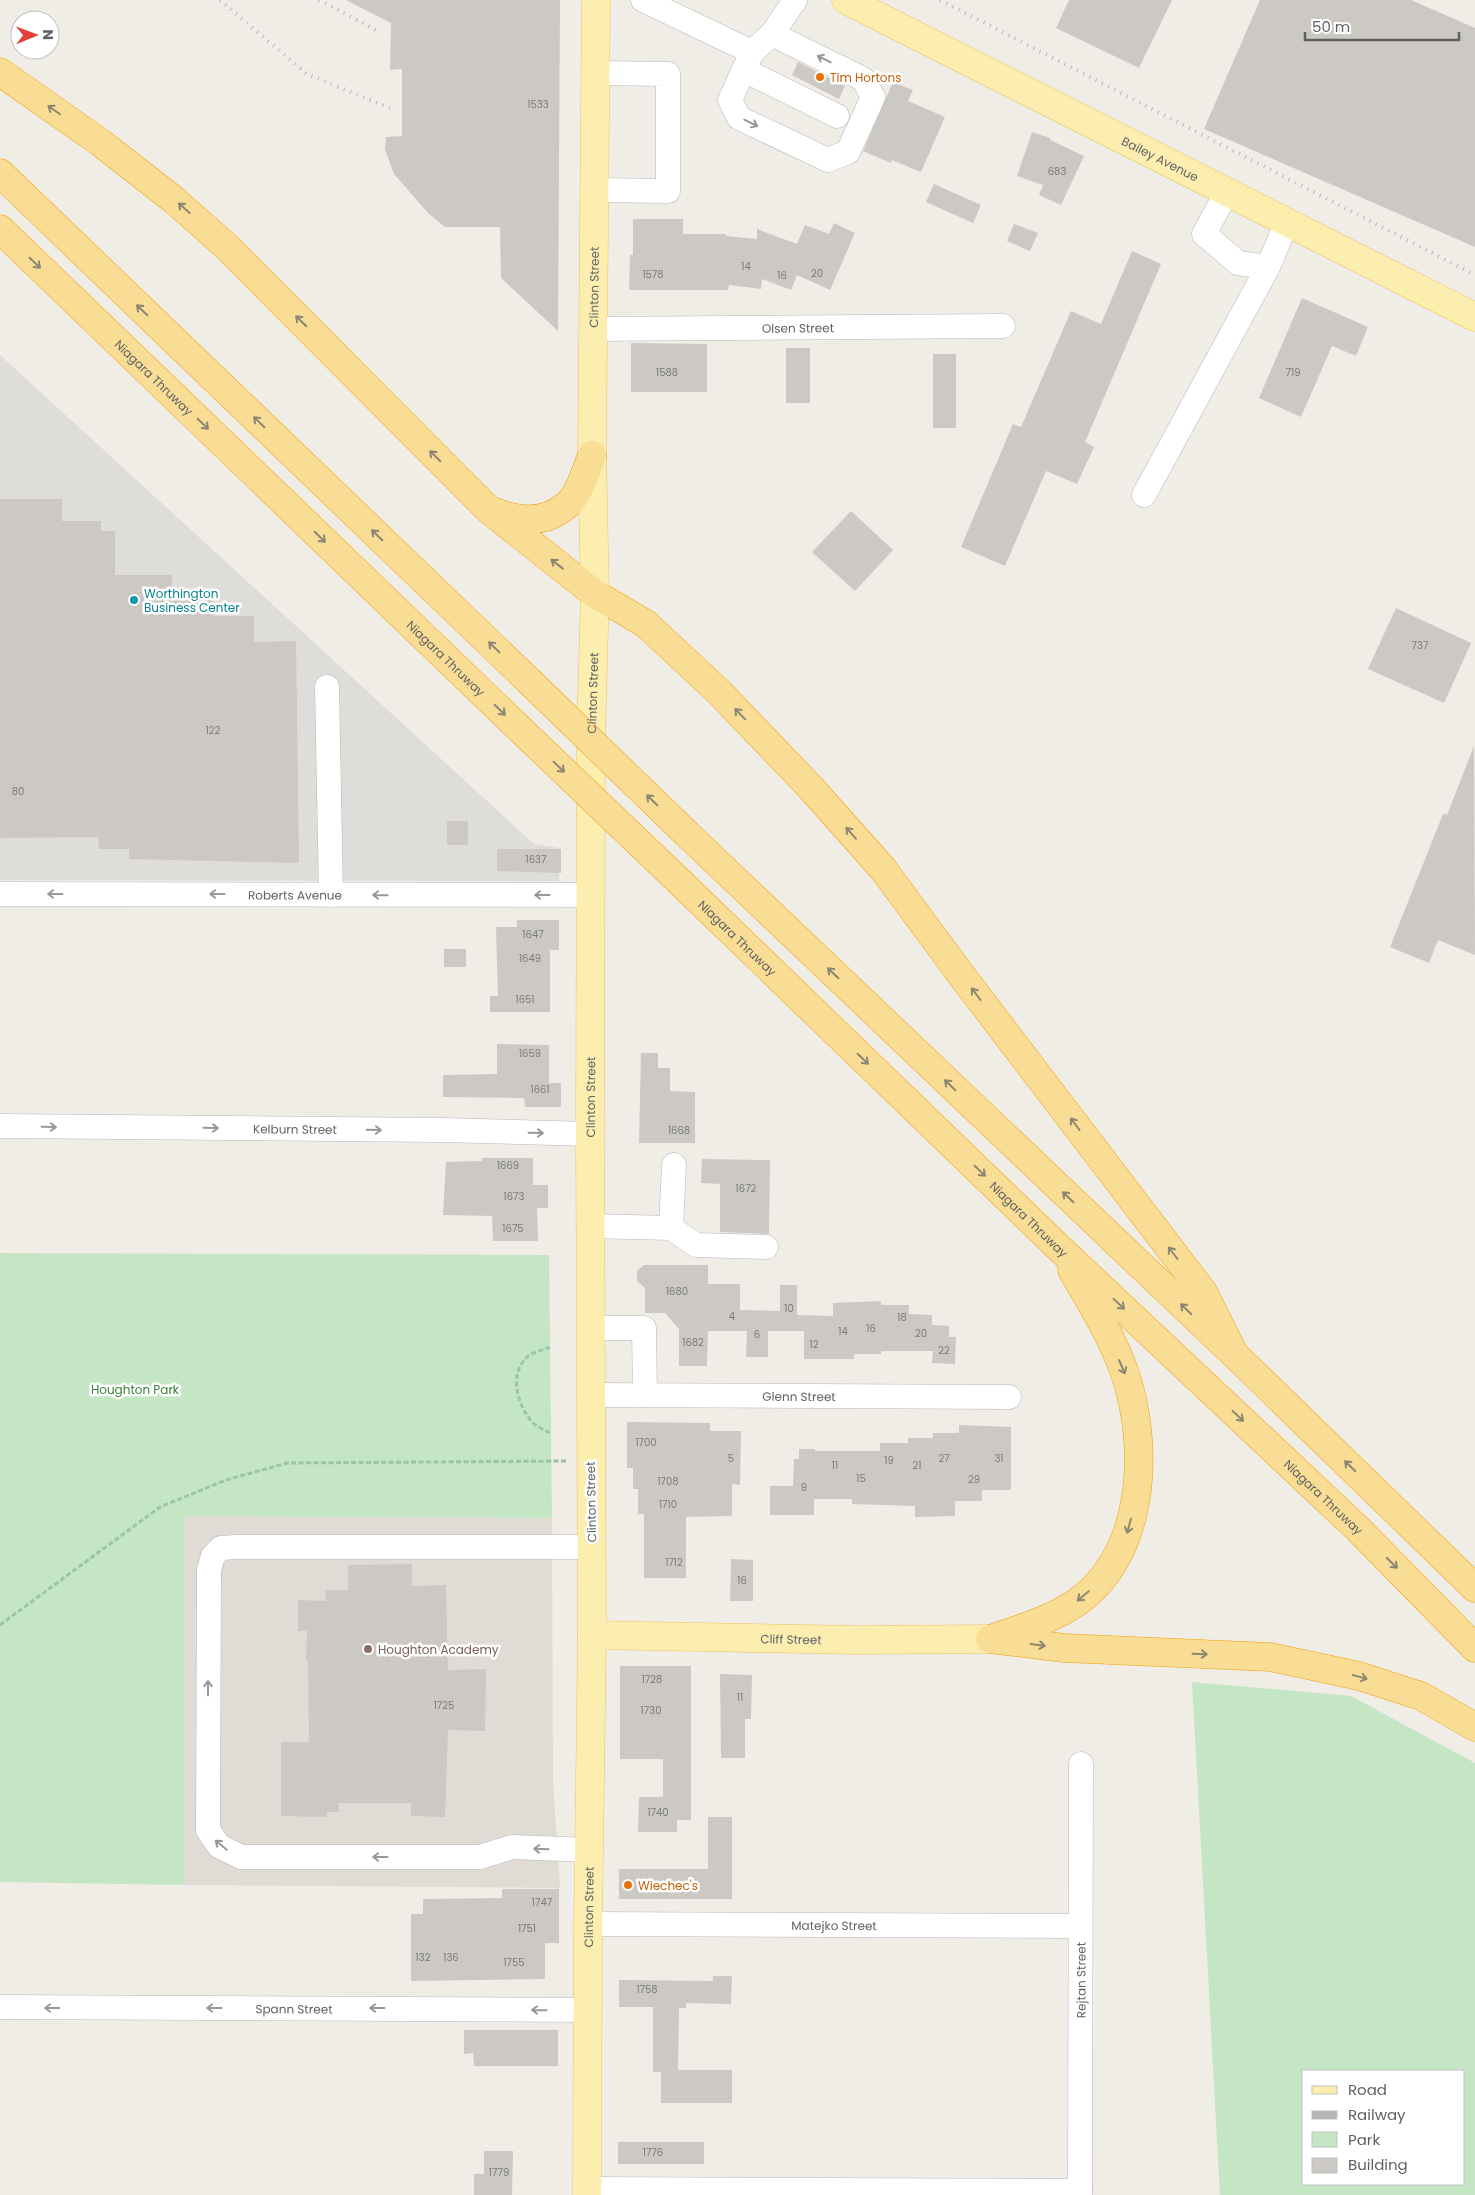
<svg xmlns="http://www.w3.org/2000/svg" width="1475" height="2195" font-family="Poppins,sans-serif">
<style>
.industrial{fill:#dfddd9}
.education{fill:#e0dcd5}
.green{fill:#c5e6c4;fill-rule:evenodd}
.building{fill:#ccc8c4}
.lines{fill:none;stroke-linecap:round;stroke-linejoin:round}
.minor-casing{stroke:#b4b7bb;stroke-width:25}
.major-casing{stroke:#ecc263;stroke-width:29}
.highway-casing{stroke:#eea009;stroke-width:29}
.path{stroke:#9cc4a7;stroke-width:3;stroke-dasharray:5 2.5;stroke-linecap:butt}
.minor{stroke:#fff;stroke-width:24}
.major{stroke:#fceeaf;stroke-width:28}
.highway{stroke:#f9dd94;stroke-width:28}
.rail{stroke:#b5b6b6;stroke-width:4;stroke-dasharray:1 6;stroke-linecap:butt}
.highway-bridge-casing{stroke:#eea009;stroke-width:29;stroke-linecap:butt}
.highway-bridge{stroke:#f9dd94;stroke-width:28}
.oneway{stroke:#96999c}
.oneway2{stroke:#8c8774}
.food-dot{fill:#e8710a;stroke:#fff;stroke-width:2}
.culture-dot{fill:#0f9aa8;stroke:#fff;stroke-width:2}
.education-dot{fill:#8d6e63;stroke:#fff;stroke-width:2}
.labels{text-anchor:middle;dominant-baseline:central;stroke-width:5;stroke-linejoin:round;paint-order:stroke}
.number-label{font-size:10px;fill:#7a7c7e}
.food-label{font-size:12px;fill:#c56008;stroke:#fff;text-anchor:start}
.street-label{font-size:12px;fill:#5e6266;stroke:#fff}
.culture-label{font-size:12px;fill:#0d838f;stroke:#fff;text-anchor:start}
.park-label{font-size:12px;fill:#38833a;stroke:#fff}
.education-label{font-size:12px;fill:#785e54;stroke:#fff;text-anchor:start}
</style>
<rect width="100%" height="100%" fill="#f0ede7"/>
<polygon class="industrial" points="0,355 534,844 559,848 559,881 0,880"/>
<polygon class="education" points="184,1516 552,1518 553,1780 560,1888 185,1885"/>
<g class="green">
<polygon points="0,1253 549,1255 552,1518 184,1516 185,1885 0,1882"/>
<path d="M1192 1682 1351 1696 1475 1763V2195H1220ZM1464 2071V2184H1304V2071Z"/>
</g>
<g class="building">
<polygon points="346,0 560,0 558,331 501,278 500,227 445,227 428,213 394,174 385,149 386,137 402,136 402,69 390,70 391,23"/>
<polygon points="1069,0 1172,0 1139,68 1056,28"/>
<polygon points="1260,0 1411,0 1475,28 1475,247 1204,129"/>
<polygon points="798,62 845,86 839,99 792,75"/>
<polygon points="893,82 913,90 908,101 945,117 921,172 892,160 891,163 863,151"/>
<polygon points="1032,132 1050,138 1050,140 1084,156 1061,205 1039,195 1043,185 1017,176"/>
<polygon points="934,184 981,205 973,223 926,202"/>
<polygon points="633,219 683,219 683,234 726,234 726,236 757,239 757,229 797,244 805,225 829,234 834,223 855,233 830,290 797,275 791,290 762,279 761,289 729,285 728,290 629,290 630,255 633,255"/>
<polygon points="1014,224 1038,233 1030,251 1007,241"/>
<polygon points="1132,251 1161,264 1085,442 1094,447 1077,484 1046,471 1005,566 961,547 1013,424 1021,427 1071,311 1101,324"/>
<polygon points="1302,298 1368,327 1356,356 1332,346 1301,417 1259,398"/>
<polygon points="631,343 707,344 707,392 631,392"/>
<rect x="786" y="348" width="24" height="55"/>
<rect x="933" y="354" width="23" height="74"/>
<polygon points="0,499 62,499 62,521 101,521 101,531 115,531 115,575 172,575 172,596 213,596 214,616 254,616 254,642 296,641 299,863 129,859 129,849 99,849 98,837 0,838"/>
<polygon points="851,511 893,550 855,591 812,552"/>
<polygon points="1396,608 1471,643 1444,703 1368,669"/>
<polygon points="1474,746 1475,955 1438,940 1429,963 1390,947 1443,814 1447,815"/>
<rect x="447" y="821" width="21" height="24"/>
<polygon points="497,849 561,849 561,873 497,871"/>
<polygon points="517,920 559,920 559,950 550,950 550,1012 490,1012 490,996 498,996 496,927 517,927"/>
<rect x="444" y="949" width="22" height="18"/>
<polygon points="497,1044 549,1045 549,1083 561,1083 561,1107 525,1107 524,1098 443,1097 443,1075 497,1074"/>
<polygon points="641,1053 658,1053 658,1068 670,1068 670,1091 695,1092 695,1143 639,1143"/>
<polygon points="482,1158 533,1158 533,1185 548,1185 548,1208 537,1208 538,1241 493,1241 492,1216 443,1215 446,1162 482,1161"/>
<polygon points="702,1159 770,1160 769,1234 720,1232 720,1184 701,1183"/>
<polygon points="644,1265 708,1265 708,1284 740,1284 740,1310 780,1311 780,1285 797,1285 797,1315 833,1316 833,1303 881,1301 881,1305 909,1305 909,1314 932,1315 932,1325 949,1326 949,1337 956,1337 955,1364 932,1363 933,1351 881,1351 881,1354 854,1354 854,1359 804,1359 804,1331 768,1331 768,1357 746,1357 747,1331 708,1331 707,1366 679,1366 679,1329 665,1313 645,1313 645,1288 637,1281 637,1271"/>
<polygon points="627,1422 710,1423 710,1431 741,1431 740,1485 732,1484 732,1516 686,1517 686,1578 644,1578 644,1514 638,1514 638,1489 633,1489 633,1468 627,1468"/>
<polygon points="959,1425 1011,1427 1011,1490 982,1490 982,1501 955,1501 955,1516 915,1517 915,1506 852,1504 852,1499 814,1499 814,1515 770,1515 770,1486 793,1486 794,1459 799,1459 799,1449 815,1449 815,1451 880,1451 880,1443 908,1443 908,1438 933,1438 933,1433 959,1433"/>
<polygon points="731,1559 753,1560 753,1601 730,1601"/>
<polygon points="412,1564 412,1586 446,1585 448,1670 486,1669 485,1731 448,1730 445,1817 411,1816 411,1803 338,1803 339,1812 327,1812 327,1817 281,1816 281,1742 309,1742 308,1661 306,1661 307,1631 298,1631 298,1600 326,1601 325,1590 348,1590 348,1565"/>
<polygon points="620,1666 691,1666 691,1820 677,1820 677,1832 638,1832 639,1797 663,1797 663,1759 620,1759"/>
<polygon points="720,1674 752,1675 751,1719 745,1719 745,1758 721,1758"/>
<polygon points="708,1817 732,1817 732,1899 619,1899 619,1869 708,1869"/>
<polygon points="502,1889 559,1889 559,1943 545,1943 545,1979 411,1981 411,1914 423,1914 423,1899 502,1898"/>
<polygon points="713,1976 732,1976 731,2004 686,2003 686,2008 679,2008 678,2070 732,2070 732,2103 661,2103 661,2072 653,2072 653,2007 619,2007 619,1980 713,1981"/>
<polygon points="464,2030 558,2030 558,2066 474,2066 473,2053 464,2054"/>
<rect x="618" y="2142" width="86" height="22"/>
<polygon points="484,2151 513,2151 512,2195 474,2195 474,2174 484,2174"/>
</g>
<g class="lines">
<defs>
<g id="minor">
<polyline points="643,0 752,52 772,34 795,0"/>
<polyline points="752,52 730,100 739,118 828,160 848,152 873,97 863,79 772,34"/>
<polyline points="744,70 837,116"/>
<polyline points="594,190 668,191 668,74 596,73"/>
<polyline points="1227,192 1204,234 1238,263 1268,267 1287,222"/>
<path id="s1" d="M593 329 1003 326"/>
<polyline points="1144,495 1268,267"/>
<polyline points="327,687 331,895"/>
<path id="s2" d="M0 894 591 895"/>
<path id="s3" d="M0 1126 441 1130 590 1134"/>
<polyline points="589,1226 671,1228 674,1165"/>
<polyline points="671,1228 696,1245 766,1247"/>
<polyline points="590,1328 644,1328 645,1395"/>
<path id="s4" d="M590 1395 1009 1397"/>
<polyline points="589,1850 512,1847 480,1857 241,1857 219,1846 208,1830 209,1570 213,1556 221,1548 237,1547 591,1547"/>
<path id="s5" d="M588 1924 1080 1926"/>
<path id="s6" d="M0 2007 588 2010"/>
<polyline points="587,2189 1080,2191"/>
<path id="s7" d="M1080 2195 1081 1764"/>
</g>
<g id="major">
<path id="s8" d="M846 0 1475 317"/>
<path id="s9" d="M592 1635 858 1640 990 1639"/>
<path id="s10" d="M587 2195 588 1924 592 1635 590 1134 591 734 595 594 592 455 596 0"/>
</g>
<g id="highway">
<polyline points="0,72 101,143 174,200 227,247 489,510 595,594 646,624 719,692 811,788 883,869 962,976 1203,1292 1234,1354"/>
<polyline points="0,173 529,681"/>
<path id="s11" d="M0 229 524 733"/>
<path d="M495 512C520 522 546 524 568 504 579 495 587 468 592 455"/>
<polyline points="687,834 1234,1354 1475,1588"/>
<path id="s12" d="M683 885 1058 1247 1357 1528 1475 1648"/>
<path d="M996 1637C1019 1629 1044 1622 1066 1609 1146 1565 1151 1447 1124 1371 1112 1336 1090 1302 1072 1270"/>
<polyline points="990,1639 1064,1648 1270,1657 1359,1676 1421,1696 1475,1727"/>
</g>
</defs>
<use href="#minor" class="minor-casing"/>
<use href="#major" class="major-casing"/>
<use href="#highway" class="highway-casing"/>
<g class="path">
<path d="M550 1347C543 1350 533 1352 528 1356 508 1374 517 1405 533 1423 537 1427 545 1430 550 1433"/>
<polyline points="0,1625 160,1507 226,1480 287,1463 568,1461"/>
</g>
<use href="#minor" class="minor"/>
<use href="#major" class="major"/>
<use href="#highway" class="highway"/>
<g class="rail">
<polyline points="220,0 307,74 390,108"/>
<polyline points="319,0 380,32"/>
<polyline points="940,0 1475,275"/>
</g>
<defs>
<g id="highway-bridge">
<polyline points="529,681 687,834"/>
<polyline points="524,733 683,885"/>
</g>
</defs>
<use href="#highway-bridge" class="highway-bridge-casing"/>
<use href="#highway-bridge" class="highway-bridge"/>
</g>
<defs><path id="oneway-shaft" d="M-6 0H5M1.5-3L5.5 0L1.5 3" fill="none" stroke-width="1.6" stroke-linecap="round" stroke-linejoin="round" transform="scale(1.25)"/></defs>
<g class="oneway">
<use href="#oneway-shaft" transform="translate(824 59) rotate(-154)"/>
<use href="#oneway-shaft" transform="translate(751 123) rotate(26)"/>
<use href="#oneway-shaft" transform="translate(55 894) rotate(-180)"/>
<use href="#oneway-shaft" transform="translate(217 894) rotate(-180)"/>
<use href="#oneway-shaft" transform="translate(380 895) rotate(-179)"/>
<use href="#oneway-shaft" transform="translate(542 895) rotate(180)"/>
<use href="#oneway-shaft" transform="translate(49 1127) rotate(1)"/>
<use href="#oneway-shaft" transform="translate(211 1128) rotate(1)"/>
<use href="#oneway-shaft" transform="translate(374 1130) rotate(1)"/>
<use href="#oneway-shaft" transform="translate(536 1133) rotate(1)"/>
<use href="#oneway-shaft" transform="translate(208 1688) rotate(-90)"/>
<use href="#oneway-shaft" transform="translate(221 1845) rotate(-141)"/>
<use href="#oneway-shaft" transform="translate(541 1849) rotate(-178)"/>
<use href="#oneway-shaft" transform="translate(380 1857) rotate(-180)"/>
<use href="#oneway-shaft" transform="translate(52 2008) rotate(-180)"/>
<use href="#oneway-shaft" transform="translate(214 2008) rotate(-180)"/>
<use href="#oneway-shaft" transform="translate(377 2008) rotate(-180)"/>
<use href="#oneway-shaft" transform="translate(539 2010) rotate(-179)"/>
</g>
<g class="oneway2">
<use href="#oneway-shaft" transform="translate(54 110) rotate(-145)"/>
<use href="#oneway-shaft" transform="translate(184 208) rotate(-138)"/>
<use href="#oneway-shaft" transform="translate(35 263) rotate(44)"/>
<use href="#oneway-shaft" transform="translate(142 310) rotate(-136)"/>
<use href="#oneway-shaft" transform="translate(301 321) rotate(-135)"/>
<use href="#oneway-shaft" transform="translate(259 422) rotate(-136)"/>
<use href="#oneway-shaft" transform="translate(203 424) rotate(44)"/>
<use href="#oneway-shaft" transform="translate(435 456) rotate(-135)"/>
<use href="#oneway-shaft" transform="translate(377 535) rotate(-136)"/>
<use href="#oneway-shaft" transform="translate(320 537) rotate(44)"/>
<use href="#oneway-shaft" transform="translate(557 564) rotate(-142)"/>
<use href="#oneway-shaft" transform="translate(494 647) rotate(-136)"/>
<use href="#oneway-shaft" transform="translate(500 710) rotate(44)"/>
<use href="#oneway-shaft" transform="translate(740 714) rotate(-134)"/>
<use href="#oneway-shaft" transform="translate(559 767) rotate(44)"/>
<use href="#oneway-shaft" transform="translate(652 800) rotate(-136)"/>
<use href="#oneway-shaft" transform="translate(851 833) rotate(-131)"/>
<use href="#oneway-shaft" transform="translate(833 973) rotate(-136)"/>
<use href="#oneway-shaft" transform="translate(976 994) rotate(-127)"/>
<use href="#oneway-shaft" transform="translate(863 1059) rotate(44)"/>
<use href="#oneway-shaft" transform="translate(950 1085) rotate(-136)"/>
<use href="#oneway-shaft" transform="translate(1075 1124) rotate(-127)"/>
<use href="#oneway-shaft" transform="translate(980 1171) rotate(44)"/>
<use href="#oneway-shaft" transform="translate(1068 1197) rotate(-136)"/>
<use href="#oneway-shaft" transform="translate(1173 1253) rotate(-127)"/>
<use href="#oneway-shaft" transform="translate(1119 1304) rotate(43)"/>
<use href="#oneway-shaft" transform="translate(1186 1309) rotate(-136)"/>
<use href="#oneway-shaft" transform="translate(1122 1367) rotate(67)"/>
<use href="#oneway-shaft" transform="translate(1238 1416) rotate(43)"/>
<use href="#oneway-shaft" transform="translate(1350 1466) rotate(-136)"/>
<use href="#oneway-shaft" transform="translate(1129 1526) rotate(105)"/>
<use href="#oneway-shaft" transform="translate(1392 1563) rotate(45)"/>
<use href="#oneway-shaft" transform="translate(1083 1596) rotate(140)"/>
<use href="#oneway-shaft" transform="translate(1038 1645) rotate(7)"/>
<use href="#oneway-shaft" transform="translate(1200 1654) rotate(2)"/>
<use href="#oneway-shaft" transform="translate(1360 1677) rotate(15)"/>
</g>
<g class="food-dot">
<circle cx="820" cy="77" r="5"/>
<circle cx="628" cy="1885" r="5"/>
</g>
<circle class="culture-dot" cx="134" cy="600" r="5"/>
<circle class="education-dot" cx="368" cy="1649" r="5"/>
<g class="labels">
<g class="number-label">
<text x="538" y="104">1533</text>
<text x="1057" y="171">683</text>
<text x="746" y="266">14</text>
<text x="817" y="273">20</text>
<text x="653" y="274">1578</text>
<text x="782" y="275">16</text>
<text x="667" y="372">1588</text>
<text x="1293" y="372">719</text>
<text x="1420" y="645">737</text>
<text x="213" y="730">122</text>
<text x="18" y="791">80</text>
<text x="536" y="859">1637</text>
<text x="533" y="934">1647</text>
<text x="530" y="958">1649</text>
<text x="525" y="999">1651</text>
<text x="530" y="1053">1659</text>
<text x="540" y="1089">1661</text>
<text x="679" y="1130">1668</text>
<text x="508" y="1165">1669</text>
<text x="746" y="1188">1672</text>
<text x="514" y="1196">1673</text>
<text x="513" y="1228">1675</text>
<text x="677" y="1291">1680</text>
<text x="789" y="1308">10</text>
<text x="732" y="1316">4</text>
<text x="902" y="1317">18</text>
<text x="871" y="1328">16</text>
<text x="843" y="1331">14</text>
<text x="921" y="1333">20</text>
<text x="757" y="1334">6</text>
<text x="693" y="1342">1682</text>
<text x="814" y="1344">12</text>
<text x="944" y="1350">22</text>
<text x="646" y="1442">1700</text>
<text x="731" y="1458">5</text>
<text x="944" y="1458">27</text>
<text x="999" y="1458">31</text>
<text x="889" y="1460">19</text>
<text x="835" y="1465">11</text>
<text x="917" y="1465">21</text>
<text x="861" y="1478">15</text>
<text x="974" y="1479">29</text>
<text x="668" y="1481">1708</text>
<text x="804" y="1487">9</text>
<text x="668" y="1504">1710</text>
<text x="674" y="1562">1712</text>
<text x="742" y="1580">16</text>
<text x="652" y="1679">1728</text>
<text x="740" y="1697">11</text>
<text x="444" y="1705">1725</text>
<text x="651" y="1710">1730</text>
<text x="658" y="1812">1740</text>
<text x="542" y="1902">1747</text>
<text x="527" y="1928">1751</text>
<text x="423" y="1957">132</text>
<text x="451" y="1957">136</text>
<text x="514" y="1962">1755</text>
<text x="647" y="1989">1758</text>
<text x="653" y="2152">1776</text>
<text x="499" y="2172">1779</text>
</g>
<g class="food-label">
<text x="830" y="77">Tim Hortons</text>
<text x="638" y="1885">Wiechec's</text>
</g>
<g class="street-label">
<text stroke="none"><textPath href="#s8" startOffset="352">Bailey Avenue</textPath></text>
<text stroke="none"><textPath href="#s10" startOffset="1908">Clinton Street</textPath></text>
<text stroke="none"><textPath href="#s1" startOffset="205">Olsen Street</textPath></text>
<text stroke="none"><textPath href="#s11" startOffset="214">Niagara Thruway</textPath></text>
<text stroke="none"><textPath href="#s11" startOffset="619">Niagara Thruway</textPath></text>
<text stroke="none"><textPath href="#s10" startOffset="1502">Clinton Street</textPath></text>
<text stroke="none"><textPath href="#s2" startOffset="295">Roberts Avenue</textPath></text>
<text stroke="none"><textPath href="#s12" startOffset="76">Niagara Thruway</textPath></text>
<text stroke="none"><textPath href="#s10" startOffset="1098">Clinton Street</textPath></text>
<text stroke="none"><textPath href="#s3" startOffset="295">Kelburn Street</textPath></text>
<text stroke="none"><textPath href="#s12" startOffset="481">Niagara Thruway</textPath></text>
<text stroke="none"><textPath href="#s4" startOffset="209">Glenn Street</textPath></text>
<text stroke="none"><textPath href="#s12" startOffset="886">Niagara Thruway</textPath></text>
<text transform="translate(591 1502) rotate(-91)">Clinton Street</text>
<text stroke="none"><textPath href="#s9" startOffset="199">Cliff Street</textPath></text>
<text stroke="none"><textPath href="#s10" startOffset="288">Clinton Street</textPath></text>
<text stroke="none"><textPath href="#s5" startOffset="246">Matejko Street</textPath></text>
<text stroke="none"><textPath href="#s7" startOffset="215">Rejtan Street</textPath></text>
<text stroke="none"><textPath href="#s6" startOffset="294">Spann Street</textPath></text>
</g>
<g class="culture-label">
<text x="144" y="593">Worthington<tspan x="144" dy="14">Business Center</tspan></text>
</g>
<g class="park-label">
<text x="135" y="1389">Houghton Park</text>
</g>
<g class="education-label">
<text x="378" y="1649">Houghton Academy</text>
</g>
</g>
<rect x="1302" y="2070" width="162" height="115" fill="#ffffff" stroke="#bfc0c2"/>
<rect x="1312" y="2086" width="25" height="8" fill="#fceeaf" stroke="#bfc0c2"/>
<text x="1348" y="2095" font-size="15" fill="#5e6266">Road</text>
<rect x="1312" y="2111" width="25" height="8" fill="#b5b6b6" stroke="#bfc0c2"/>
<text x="1348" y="2120" font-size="15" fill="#5e6266">Railway</text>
<rect x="1312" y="2132" width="25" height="15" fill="#c5e6c4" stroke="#bfc0c2"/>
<text x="1348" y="2145" font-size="15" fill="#5e6266">Park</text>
<rect x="1312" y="2158" width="25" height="15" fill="#ccc8c4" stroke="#bfc0c2"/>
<text x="1348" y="2170" font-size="15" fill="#5e6266">Building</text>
<g transform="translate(35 35) rotate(89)"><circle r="24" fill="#ffffff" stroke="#bfc0c2"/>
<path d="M0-4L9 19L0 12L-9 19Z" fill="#e34239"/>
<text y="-8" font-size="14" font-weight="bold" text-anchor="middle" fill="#5e6266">N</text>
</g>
<path d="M1305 32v8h154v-8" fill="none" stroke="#5e6266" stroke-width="2.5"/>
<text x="1312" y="32" font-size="15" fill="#5e6266" stroke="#ffffff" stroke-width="4" paint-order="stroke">50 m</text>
</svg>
